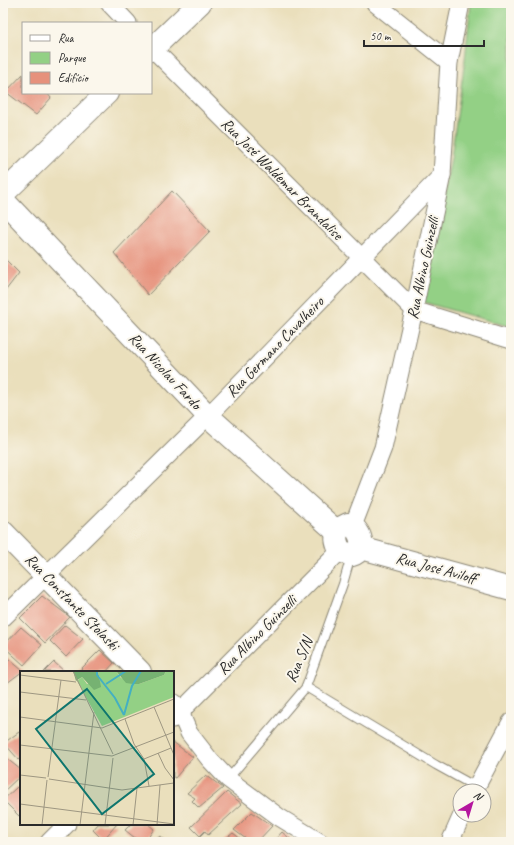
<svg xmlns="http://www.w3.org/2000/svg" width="514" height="845" font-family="Caveat,sans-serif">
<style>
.green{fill:#93d085;stroke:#5f7e58}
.building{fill:#e6917c}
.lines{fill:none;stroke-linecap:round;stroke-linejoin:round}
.lane-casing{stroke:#8a8574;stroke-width:10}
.street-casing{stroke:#8a8574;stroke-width:19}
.secondary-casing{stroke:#8a8574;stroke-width:24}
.lane{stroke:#fff;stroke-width:8}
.street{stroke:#fff;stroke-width:17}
.secondary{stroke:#fff;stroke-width:22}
.labels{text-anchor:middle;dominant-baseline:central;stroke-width:4;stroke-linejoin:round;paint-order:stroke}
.street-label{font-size:16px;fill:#2b2b2b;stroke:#fbf7ec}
.inset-river{fill:none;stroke:#44b0c2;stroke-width:2}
.inset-road{fill:none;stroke:#9e9782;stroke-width:1}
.view{fill:#0f766e;fill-opacity:0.15;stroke:#0f766e;stroke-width:2}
.inset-edge{fill:none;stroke:#2b2b2b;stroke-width:2}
</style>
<rect width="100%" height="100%" fill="#fbf7ec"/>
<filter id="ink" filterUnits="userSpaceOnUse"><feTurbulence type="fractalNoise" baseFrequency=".025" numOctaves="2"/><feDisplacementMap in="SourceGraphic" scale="8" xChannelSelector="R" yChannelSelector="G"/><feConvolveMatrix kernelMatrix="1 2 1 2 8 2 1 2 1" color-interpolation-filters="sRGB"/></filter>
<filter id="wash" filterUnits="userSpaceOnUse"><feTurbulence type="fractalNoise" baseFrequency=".012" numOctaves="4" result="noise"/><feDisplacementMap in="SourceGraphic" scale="16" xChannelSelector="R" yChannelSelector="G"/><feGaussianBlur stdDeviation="0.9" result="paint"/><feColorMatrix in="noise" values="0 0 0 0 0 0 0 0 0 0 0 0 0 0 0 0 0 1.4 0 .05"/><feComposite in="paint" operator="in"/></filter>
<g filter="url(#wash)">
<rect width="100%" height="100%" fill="#eadfbc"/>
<polygon class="green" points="471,3 511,3 511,327 423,302 451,158 465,59"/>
<g id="blocks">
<g class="building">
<polygon points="23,74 23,93 47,93 51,98 36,115 6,92"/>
<polygon points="172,191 210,231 148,295 114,253"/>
<polygon points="3,257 19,273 6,290 3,288"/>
<polygon points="42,596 70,617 45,643 20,618"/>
<polygon points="65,625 83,639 66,657 50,641"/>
<polygon points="21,627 42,645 24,665 3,646"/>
<polygon points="100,650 114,663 106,672 78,672"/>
<polygon points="3,654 23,671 3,686"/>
<polygon points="54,662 65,672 44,672"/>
<polygon points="19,732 21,733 21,759 19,760 4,743"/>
<polygon points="173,742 193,757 175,778 173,777"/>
<polygon points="6,758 21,770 21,775 3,792 3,761"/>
<polygon points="206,775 223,788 199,808 192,801 195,798 187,793"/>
<polygon points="17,787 21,790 21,813 19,816 3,800"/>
<polygon points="227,792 242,804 208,835 205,831 200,836 191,827"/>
<polygon points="252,812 272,826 257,842 250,842 234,830"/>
<polygon points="98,824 117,824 103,840 93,830"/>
<polygon points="131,824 148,824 154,829 145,842 140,842 125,830"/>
<polygon points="282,832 294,842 273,842"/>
<polygon points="233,833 245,842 221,842"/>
<polygon points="160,836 168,842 153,842"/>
</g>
</g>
</g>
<g filter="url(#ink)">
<use href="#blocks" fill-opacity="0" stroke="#8a8574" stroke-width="1"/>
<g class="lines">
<defs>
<g id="lane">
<polyline points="306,687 436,765 476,787"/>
<polyline points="228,779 306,687 343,584 351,556"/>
</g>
<g id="street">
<polyline points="109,3 128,23"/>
<polyline points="375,3 449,62"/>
<polyline points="151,47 414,310 511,340"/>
<polyline points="353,526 383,448 414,310 442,175 449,62 461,3"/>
<polyline points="3,618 208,416 442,175"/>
<polyline points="180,712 189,733 210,760 228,779 279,817 320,842"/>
<polyline points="173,719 340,551"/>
<polyline points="474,791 511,722"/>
<polyline points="49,842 67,824"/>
<polyline points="450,842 462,815"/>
</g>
<g id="secondary">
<polyline points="151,50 200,3"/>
<polyline points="3,194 107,93"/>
<polyline points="3,200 208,416 337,532"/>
<path d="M348 524C361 529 368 550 352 555L340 551C336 542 334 536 340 528Z"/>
<polyline points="3,532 140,672"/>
<polyline points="361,548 511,589"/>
<polyline points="173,705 180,712"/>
</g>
</defs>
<use href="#lane" class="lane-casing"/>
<use href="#street" class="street-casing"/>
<use href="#secondary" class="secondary-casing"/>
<use href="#lane" class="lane"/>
<use href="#street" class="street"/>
<use href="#secondary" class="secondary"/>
</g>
</g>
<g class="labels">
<g class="street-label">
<text transform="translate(282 179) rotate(45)">Rua José Waldemar Brandalise</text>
<text transform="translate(423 268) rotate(-78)">Rua Albino Guinzelli</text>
<text transform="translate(275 347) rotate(-46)">Rua Germano Cavalheiro</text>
<text transform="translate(165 371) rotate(47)">Rua Nicolau Fardo</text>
<text transform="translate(436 568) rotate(15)">Rua José Aviloff</text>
<text transform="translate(72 602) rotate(46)">Rua Constante Stolaski</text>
<text transform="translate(257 635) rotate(-45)">Rua Albino Guinzelli</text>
<text transform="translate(299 660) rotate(-67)">Rua S/N</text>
</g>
</g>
<g transform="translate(20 671)">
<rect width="154" height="154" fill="#eadfbc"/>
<path d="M78 0H96L101 7 119 13 144 4 146 0H154V26L82 55 57 10 62 6 67 13 80 9Z" fill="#93d085"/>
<path d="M53 0H78L81 16 74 19 62 6 56 10ZM96 0H146L144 4 119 13H113L106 12Z" fill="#76b272"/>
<path class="inset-river" d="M77 0V4L95 27 104 44M86 13 106 0M104 44 112 15 121 0"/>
<path class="inset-road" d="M53 0 93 83M0 4 56 11M0 21 66 29M134 36 154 84M0 46 82 57 154 28M105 48 114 73 124 88 129 115M0 74 92 85 154 61M138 82 145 97 154 109M124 88 151 77M0 104 26 107M28 106 41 9M29 108 102 119 154 112M0 133 154 153M22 154 27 109M60 154 74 41M85 154 93 87M113 154 117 117M137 154 140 114"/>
<path class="view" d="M67 18 134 103 82 143 16 58Z"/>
<rect width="154" height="154" class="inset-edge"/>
</g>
<rect width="514" height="845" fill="none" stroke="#fbf7ec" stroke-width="16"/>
<rect x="22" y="22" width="130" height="72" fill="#fbf7ec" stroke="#a8a59f"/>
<rect x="30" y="35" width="20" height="6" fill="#ffffff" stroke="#a8a59f"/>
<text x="58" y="42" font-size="12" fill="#2b2b2b">Rua</text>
<rect x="30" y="52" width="20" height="12" fill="#93d085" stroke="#a8a59f"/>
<text x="58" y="62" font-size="12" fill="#2b2b2b">Parque</text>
<rect x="30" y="72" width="20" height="12" fill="#e6917c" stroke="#a8a59f"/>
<text x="58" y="82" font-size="12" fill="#2b2b2b">Edifício</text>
<g transform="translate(472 803) rotate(38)"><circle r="19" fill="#fbf7ec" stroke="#a8a59f"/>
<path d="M0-3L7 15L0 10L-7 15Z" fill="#b5179e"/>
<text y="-6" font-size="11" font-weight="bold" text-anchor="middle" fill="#2b2b2b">N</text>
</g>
<path d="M364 40v6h120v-6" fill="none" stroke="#2b2b2b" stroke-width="2"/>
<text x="370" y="40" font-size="12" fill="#2b2b2b" stroke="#fbf7ec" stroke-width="3" paint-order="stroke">50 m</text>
</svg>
